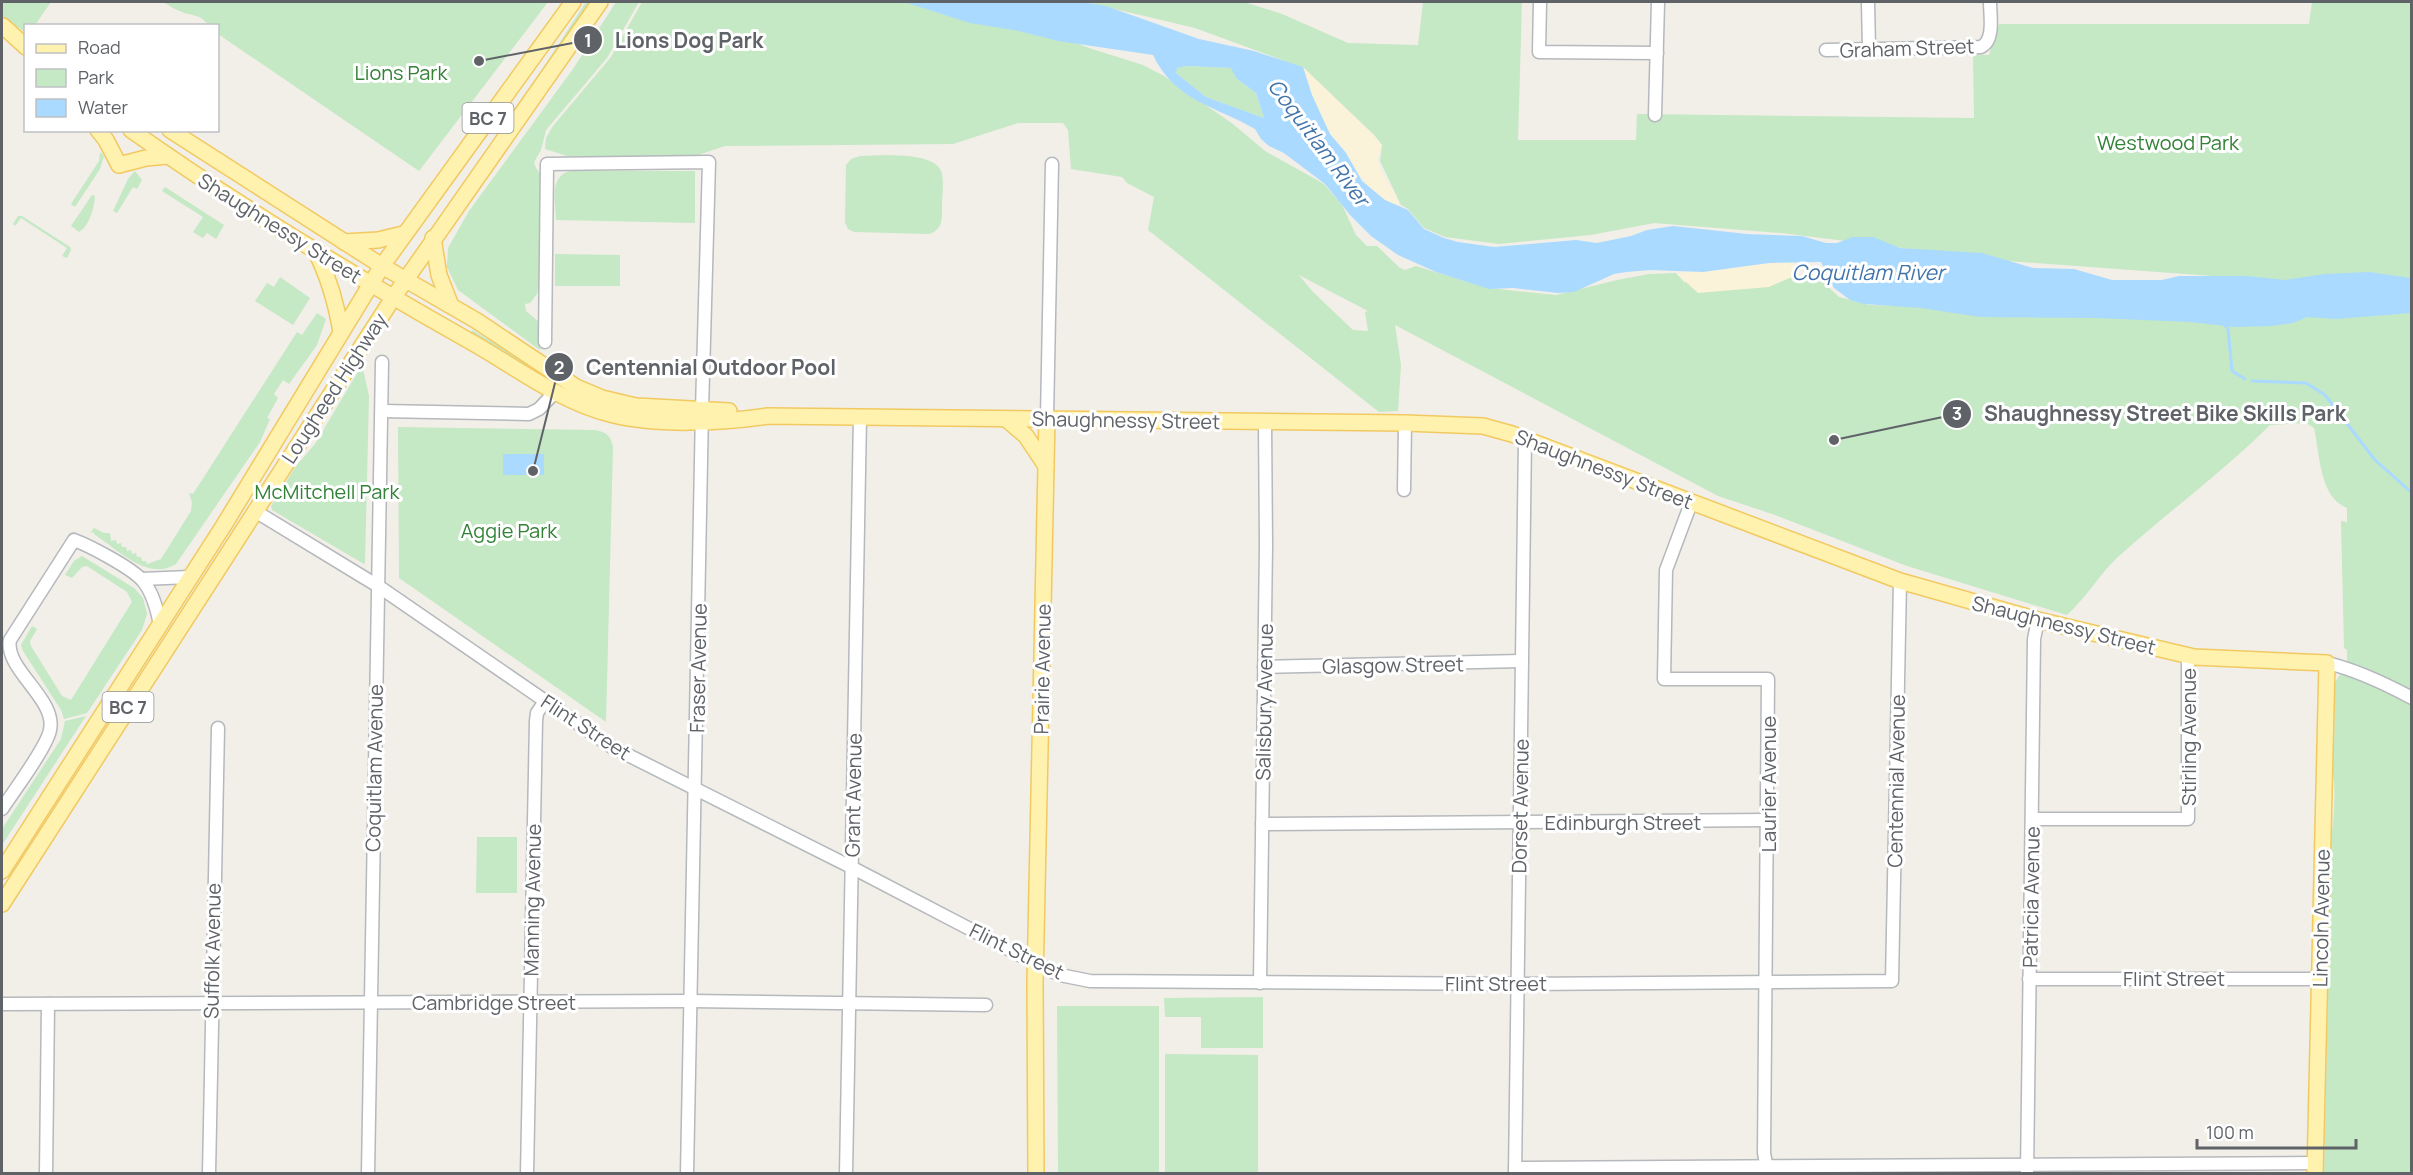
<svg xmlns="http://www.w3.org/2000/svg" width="2413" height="1175" font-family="Manrope,sans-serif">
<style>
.green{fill:#c5e8c5;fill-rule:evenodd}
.sand{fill:#fbf3d9}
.water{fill:#aadaff;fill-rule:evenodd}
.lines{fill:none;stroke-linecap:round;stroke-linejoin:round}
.stream{stroke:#aadaff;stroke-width:3}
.minor-casing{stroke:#b5b8bc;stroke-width:15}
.major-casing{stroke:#f2c960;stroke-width:18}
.minor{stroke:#fff;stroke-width:12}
.major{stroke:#fff2af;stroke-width:15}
.labels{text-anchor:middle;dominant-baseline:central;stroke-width:6;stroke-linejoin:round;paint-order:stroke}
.shield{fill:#fff;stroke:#8f9295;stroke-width:1.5}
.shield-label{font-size:18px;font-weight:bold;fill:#5f6368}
.street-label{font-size:20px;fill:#5f6368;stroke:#fff}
.park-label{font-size:20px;fill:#348238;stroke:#fff}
.water-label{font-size:21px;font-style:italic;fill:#4174aa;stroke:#fff}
.leader{fill:none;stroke:#5f6368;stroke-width:2}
.callout-dot{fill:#5f6368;stroke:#fff;stroke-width:2}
.mark-label{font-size:18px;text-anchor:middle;font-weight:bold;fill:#fff}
.callout-label{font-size:21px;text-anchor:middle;font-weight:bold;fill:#5f6368;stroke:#fff;stroke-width:6;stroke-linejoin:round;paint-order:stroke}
</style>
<rect width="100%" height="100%" fill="#f1efe8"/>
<g class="green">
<polygon points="2,2 51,2 35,25 26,26 25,32 2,16"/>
<path d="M163 2H548L419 171 218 34V26L208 25C201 14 192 16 182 12 175 10 169 5 163 2Z"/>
<polygon points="586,2 594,2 533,86 532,85"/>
<polygon points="616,2 639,2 607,58 546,130 541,150 534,162 536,168 543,177 541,275 537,294 530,303 525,304 526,311 539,322 538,344 541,351 458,290 447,267 448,248 469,211 573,69"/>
<path d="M642 2H918L1032 27 1092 49 1143 65 1164 76 1233 124 1265 151 1324 184 1342 205 1356 235 1367 246H1377L1400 268 1405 270 1416 266 1488 288 1556 295 1617 280 1649 274 1676 273 1684 282 1768 287 1796 275 1818 277 1839 297 1869 305 1974 308 2348 286 2008 261 1781 233 1654 223 1591 235 1499 244 1445 237 1424 228 1408 209 1401 205 1380 161 1382 145 1374 135 1314 79 1282 60 1195 28 1085 2H1244L1282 14 1348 43 1418 45 1423 2H1522L1518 140H1636L1637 114 1974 118 1973 55H1989L1999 24H2309L2312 2H2411V1173H2324L2329 943C2314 882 2347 813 2329 754L2334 750 2335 682 2347 665V650L2344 648 2341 521 2347 522V508C2319 497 2320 454 2314 428L2306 423 2270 425C2223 472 2169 511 2119 556 2100 573 2087 597 2067 615L1907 566 1775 515 1718 496 1395 325 1401 365 1398 411 1379 412 1148 230 1154 197 1127 183 1122 177 1071 169 1068 130 1063 123H1018L953 144 725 146 695 156H567L545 149 546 138 553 126 611 57ZM1299 275 1368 311 1365 312 1368 331 1353 330 1312 291Z"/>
<polygon points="1187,66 1232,68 1236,78 1256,93 1264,118 1206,97 1176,73 1176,68"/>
<polygon points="100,152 104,156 100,169 75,207 71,204 99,161"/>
<path d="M860 156C879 156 937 150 942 174 944 184 942 197 942 207 942 220 943 228 930 234L854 232 848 229 845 222 846 165 851 159Z"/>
<polygon points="135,171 142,180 137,189 133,187 117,213 113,211 128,179"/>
<path d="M570 171H695V223L556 220C556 202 548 177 570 171Z"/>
<polygon points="165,187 224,225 216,239 207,233 203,238 193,232 203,217 162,191"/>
<path d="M92 195 95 196C94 209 89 226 79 232L71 226Z"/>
<polygon points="18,216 22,216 70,247 71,250 67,258 62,256 67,248 21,218 15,226 13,224"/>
<polygon points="555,254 620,255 620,286 555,286"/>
<polygon points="280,277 310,298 293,325 255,301 267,283 274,287"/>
<path d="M317 313 326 319 317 345 289 384 283 380 274 394 278 398 267 418 270 419 260 442 176 564C148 582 117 549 94 534V532L90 533 94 528 104 533H110L111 541 116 540 117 544 121 543 122 547H126L127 551 131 550 132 554 136 553 137 557H141L142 561H146L147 564 161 559 191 511 192 502 189 493 193 494 297 332 302 335Z"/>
<polygon points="472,330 528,363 527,367 471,334"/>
<polygon points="362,365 369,396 365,563 364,564 272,510 271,506 296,466 315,444"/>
<path d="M398 427 595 430C606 432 611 436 613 447L606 722 399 578Z"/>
<polygon points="82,556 134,588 143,598 147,614 142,630 87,713 64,719 61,710 23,651 21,645 32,626 37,629 30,641 31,646 62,696 71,700 132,602 127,592 87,566 82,567 72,578 65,575 74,561"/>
<polygon points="86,716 2,845 2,829 61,739 65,721"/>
<polygon points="477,837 517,837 517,893 476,893"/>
<polygon points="1263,997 1263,1048 1201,1048 1201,1017 1165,1017 1164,998"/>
<polygon points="1057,1006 1159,1006 1159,1173 1058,1173"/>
<polygon points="1165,1054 1258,1055 1258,1173 1165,1173"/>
</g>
<g class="sand">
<path d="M1303 67 1374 135 1382 145C1381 149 1378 155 1378 160 1379 175 1397 191 1399 206 1372 200 1358 172 1345 151 1341 144 1334 140 1330 133 1318 112 1310 90 1303 67Z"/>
<polygon points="1791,261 1796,266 1796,275 1769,287 1698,293 1676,273"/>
</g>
<g class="water">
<path d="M904 2H1082L1106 6 1199 39 1254 51 1303 67 1312 95 1330 134 1346 153 1362 181 1385 200 1408 210 1424 229 1444 238 1458 242 1494 247 1576 240 1597 243 1631 236 1647 230 1673 226 1747 234 1802 236 1826 243H1837L1853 237H1873L1900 248 1982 253 2033 268 2074 269 2112 280H2162L2179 276H2246L2285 280 2325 274 2369 272 2411 278V313L2336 319 2307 317 2293 323 2271 326 2235 327 2190 322 2096 318 1980 317 1921 308 1864 304 1850 300 1834 288 1821 262H1817L1769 263 1703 272 1651 270 1626 272 1614 274 1574 292 1558 293 1513 288 1489 289 1436 272 1398 255 1371 236 1350 215 1325 184 1284 153 1269 146 1261 139 1255 129C1215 106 1175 101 1153 55L1058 41 1019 31 970 23ZM1187 66 1231 68 1236 78 1256 93 1264 118 1206 97 1176 73 1177 68Z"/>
<rect x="503" y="454" width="41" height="21"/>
</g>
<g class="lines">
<g class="stream">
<polyline points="2224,324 2228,329 2232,371 2245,379"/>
<polyline points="2252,381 2306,383 2325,395 2375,460 2412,493"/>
</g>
<defs>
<g id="minor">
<polyline points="1540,2 1539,52 1657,53"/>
<polyline points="1868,2 1869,49"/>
<path d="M1826 50 1981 47C1995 40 1990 16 1990 2"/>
<polyline points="1655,115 1658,2"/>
<polyline points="545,342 547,164 709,162 702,410 687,1174"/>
<polyline points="382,411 529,414 539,409 556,391"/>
<polyline points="1047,418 1052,164"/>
<polyline points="1404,490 1405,423"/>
<polyline points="1691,503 1666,570 1664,679 1768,679 1764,1153 1768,1174"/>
<polyline points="255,511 378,586 612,747 851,867 1035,963 1060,975 1090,981 1518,984 1892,981 1900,581"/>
<polyline points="142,579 189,577"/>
<path d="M2327 663C2357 670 2384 683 2412 698"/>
<polyline points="1264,667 1521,661"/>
<path d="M2 809C13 792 47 747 50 730 57 699 4 669 10 640L74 540C90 546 132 568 143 581 153 593 157 609 160 625"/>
<polyline points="2032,819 2188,819 2188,656"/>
<polyline points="1262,824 1767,820"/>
<polyline points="2029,979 2320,979"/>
<polyline points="1260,983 1266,545 1265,422"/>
<polyline points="2,1004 691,1001 986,1005"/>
<polyline points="1515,1168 2316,1163"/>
<polyline points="46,1174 48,1004"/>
<polyline points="209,1174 218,728"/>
<polyline points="368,1174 382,362"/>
<polyline points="527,1174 536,721 537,713 545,701"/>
<polyline points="846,1174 860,417"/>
<polyline points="1515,1174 1525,439"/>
<polyline points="2027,1174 2034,639 2038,620"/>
</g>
<g id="major">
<polyline points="3,26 26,47"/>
<polyline points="98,130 106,140 119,165 146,158 168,156"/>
<path d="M131 130C241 208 356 277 473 343 517 368 561 402 610 414 655 426 721 423 768 416L1405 423 1483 426 1512 434 1900 581 2038 620 2194 657 2327 663 2315 1174"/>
<polyline points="170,130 382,266 477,321 576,387 602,398 636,406 729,411"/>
<polyline points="433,238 439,275 451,306"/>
<polyline points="344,242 378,240 403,234"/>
<path d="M315 250C329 277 336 302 341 332"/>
<polyline points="1006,419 1026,436 1046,466"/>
<polyline points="2,871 224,525 382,266 573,2"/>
<polyline points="2,904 393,298 600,2"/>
<polyline points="1036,1174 1035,983 1047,418"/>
</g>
</defs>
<use href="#minor" class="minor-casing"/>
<use href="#major" class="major-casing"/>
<use href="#minor" class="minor"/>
<use href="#major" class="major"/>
</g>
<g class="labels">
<g class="shield">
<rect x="462.5" y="103" width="51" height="30" rx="4.5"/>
<rect x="102.5" y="692" width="51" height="30" rx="4.5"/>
</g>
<g class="shield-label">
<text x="488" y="118">BC 7</text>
<text x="128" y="707">BC 7</text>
</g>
<g class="street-label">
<text transform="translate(1907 48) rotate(-2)">Graham Street</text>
<text transform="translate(280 228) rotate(32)">Shaughnessy Street</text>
<text transform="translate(334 388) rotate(-57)">Lougheed Highway</text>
<text transform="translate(1126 420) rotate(1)">Shaughnessy Street</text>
<text transform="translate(1604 469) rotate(21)">Shaughnessy Street</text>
<text transform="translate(2064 625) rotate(14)">Shaughnessy Street</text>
<text transform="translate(1393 665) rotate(-1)">Glasgow Street</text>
<text transform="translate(698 668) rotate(-89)">Fraser Avenue</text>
<text transform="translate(1042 669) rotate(-89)">Prairie Avenue</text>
<text transform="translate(1264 702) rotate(-89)">Salisbury Avenue</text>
<text transform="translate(586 727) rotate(33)">Flint Street</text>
<text transform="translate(2188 737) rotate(-90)">Stirling Avenue</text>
<text transform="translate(374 768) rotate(-89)">Coquitlam Avenue</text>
<text transform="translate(1896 781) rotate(-89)">Centennial Avenue</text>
<text transform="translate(1768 784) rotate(-90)">Laurier Avenue</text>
<text transform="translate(853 795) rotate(-89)">Grant Avenue</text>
<text transform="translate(1520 806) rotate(-89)">Dorset Avenue</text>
<text x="1623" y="822">Edinburgh Street</text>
<text transform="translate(2031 897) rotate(-89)">Patricia Avenue</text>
<text transform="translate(532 900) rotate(-89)">Manning Avenue</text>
<text transform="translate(2321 918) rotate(-89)">Lincoln Avenue</text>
<text transform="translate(212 951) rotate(-89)">Suffolk Avenue</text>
<text transform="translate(1017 951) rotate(26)">Flint Street</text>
<text x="2174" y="978">Flint Street</text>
<text x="1496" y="983">Flint Street</text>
<text x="494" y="1002">Cambridge Street</text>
</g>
<g class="park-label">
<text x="401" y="72">Lions Park</text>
<text x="2168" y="142">Westwood Park</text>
<text x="327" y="491">McMitchell Park</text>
<text x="509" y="530">Aggie Park</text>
</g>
<g class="water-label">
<text transform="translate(1319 142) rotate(53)">Coquitlam River</text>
<text x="1868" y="272">Coquitlam River</text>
</g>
</g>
<path class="leader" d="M479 61L588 40M533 471L559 367M1834 440L1957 414"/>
<g class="callout-dot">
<circle cx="479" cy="61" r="6"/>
<circle cx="533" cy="471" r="6"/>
<circle cx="1834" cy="440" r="6"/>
<circle cx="588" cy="40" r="15"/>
<circle cx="559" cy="367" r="15"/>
<circle cx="1957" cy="414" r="15"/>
</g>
<g class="mark-label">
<text x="588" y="47">1</text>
<text x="559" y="374">2</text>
<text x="1957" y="420">3</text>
</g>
<g class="callout-label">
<text x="689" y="48">Lions Dog Park</text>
<text x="711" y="375">Centennial Outdoor Pool</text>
<text x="2165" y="421">Shaughnessy Street Bike Skills Park</text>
</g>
<rect width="2413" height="1175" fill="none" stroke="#5f6368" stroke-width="6"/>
<rect x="24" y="24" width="195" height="108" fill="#ffffff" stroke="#bfc1c3" stroke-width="1.5"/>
<rect x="36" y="44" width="30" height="9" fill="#fff2af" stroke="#bfc1c3" stroke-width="1.5"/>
<text x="78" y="54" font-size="18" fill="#5f6368">Road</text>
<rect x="36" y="69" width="30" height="18" fill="#c5e8c5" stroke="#bfc1c3" stroke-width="1.5"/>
<text x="78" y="84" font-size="18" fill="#5f6368">Park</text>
<rect x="36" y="99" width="30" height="18" fill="#aadaff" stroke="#bfc1c3" stroke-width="1.5"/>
<text x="78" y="114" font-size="18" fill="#5f6368">Water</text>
<path d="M2197 1139v9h159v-9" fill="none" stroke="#5f6368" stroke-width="3"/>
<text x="2206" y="1139" font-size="18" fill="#5f6368" stroke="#ffffff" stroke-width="4.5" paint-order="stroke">100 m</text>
</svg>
